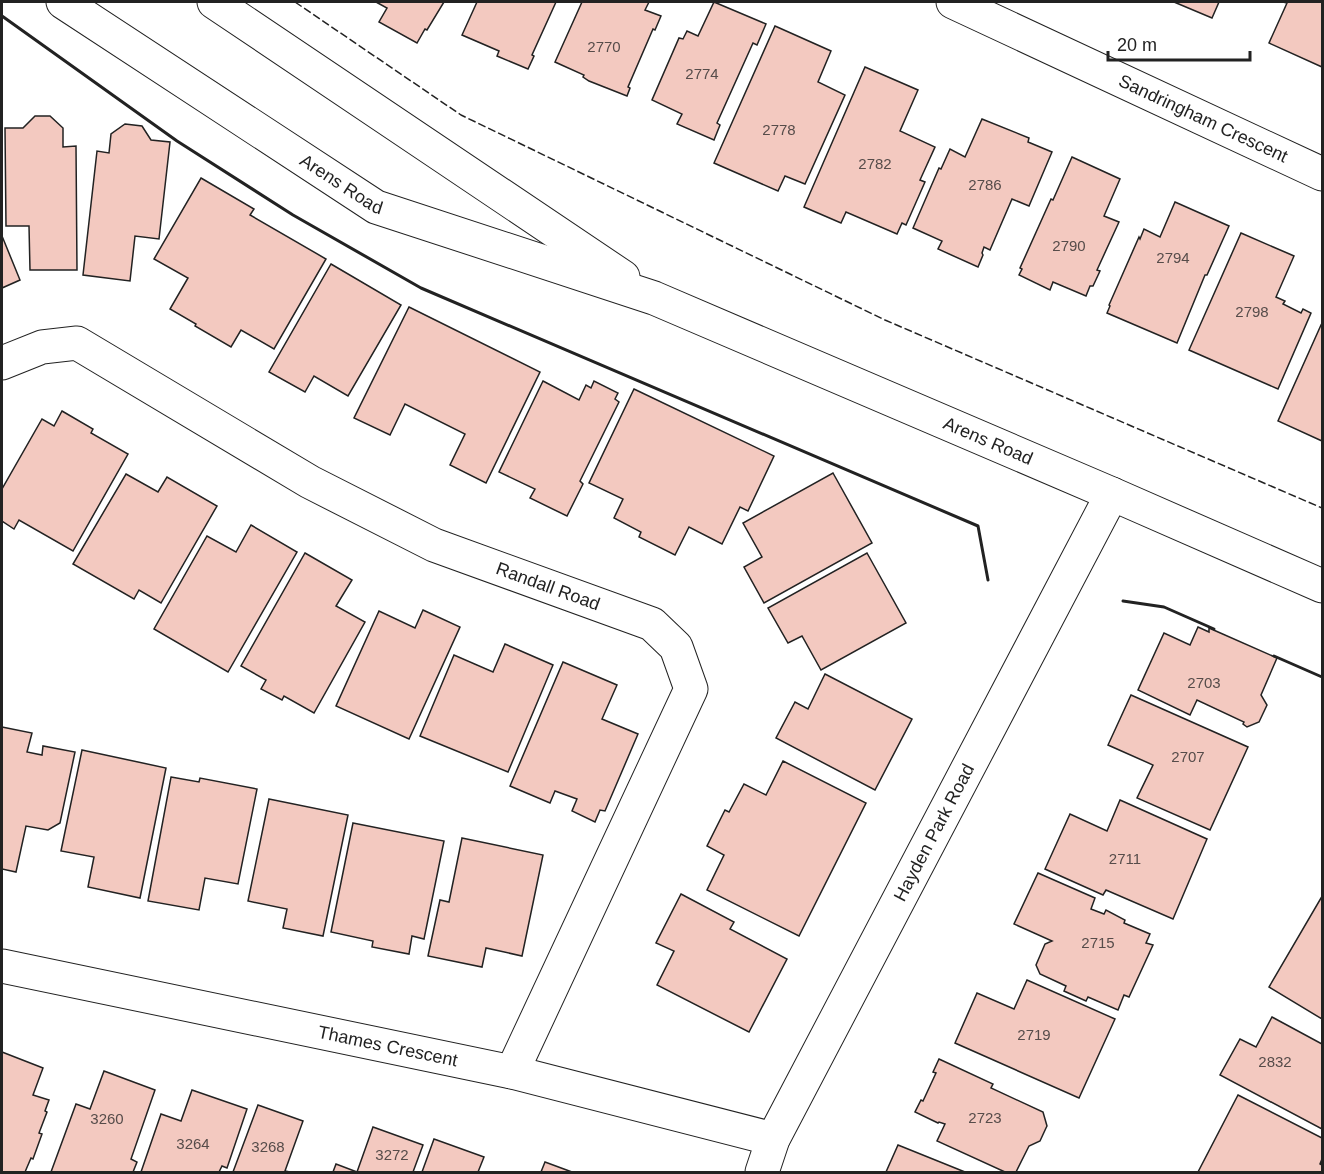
<svg xmlns="http://www.w3.org/2000/svg" width="1324" height="1174" font-family="Helvetica,sans-serif">
<style>
.building{fill:#f3c9c0;stroke:#222;stroke-width:1.5}
.lines{fill:none;stroke-linecap:round;stroke-linejoin:round}
.street-casing{stroke:#222;stroke-width:35}
.secondary-casing{stroke:#222;stroke-width:35}
.street{stroke:#fff;stroke-width:33}
.secondary{stroke:#fff;stroke-width:33}
.fence{stroke:#222;stroke-width:1.5;stroke-dasharray:8 3;stroke-linecap:butt}
.wall{stroke:#222;stroke-width:3}
.labels{text-anchor:middle;dominant-baseline:central;stroke-width:4.5;stroke-linejoin:round;paint-order:stroke}
.number-label{font-size:15px;fill:#564c4a}
.street-label{font-size:18px;fill:#222;stroke:#fff}
</style>
<rect width="100%" height="100%" fill="#fff"/>
<g class="building">
<polygon points="376,2 444,2 427,30 425,29 417,43 379,22 387,8"/>
<polygon points="477,2 556,2 532,55 534,56 528,69 497,56 499,51 462,35"/>
<polygon points="582,2 649,2 645,10 661,16 655,30 653,29 628,87 630,88 627,96 589,81 583,77 584,75 555,62"/>
<polygon points="714,2 766,24 757,45 753,43 717,123 720,125 714,140 677,124 682,114 652,100 679,38 683,39 687,31 698,36"/>
<polygon points="1174,2 1219,2 1212,18"/>
<polygon points="1283,2 1322,2 1322,67 1269,43 1287,3"/>
<polygon points="775,26 831,51 818,82 845,95 805,184 785,176 778,191 714,163"/>
<polygon points="865,67 918,90 900,131 935,147 920,180 925,182 906,225 902,223 897,234 846,212 841,223 804,207"/>
<polygon points="35,116 50,116 63,128 63,147 76,146 77,270 30,270 29,226 6,226 5,128 23,128"/>
<polygon points="982,119 1029,138 1028,142 1052,152 1029,206 1012,199 990,250 984,247 982,253 983,255 978,267 938,249 942,241 913,228 939,168 941,169 950,149 965,157"/>
<polygon points="125,124 142,126 151,140 170,142 159,239 135,236 130,281 83,275 97,151 109,153 111,134"/>
<polygon points="1072,157 1120,179 1104,216 1119,222 1097,270 1100,271 1093,286 1090,286 1086,296 1053,282 1050,290 1019,275 1022,269 1020,268 1051,199 1053,200"/>
<polygon points="201,178 254,209 250,215 326,259 274,349 241,330 231,347 195,326 196,324 170,309 188,278 154,259"/>
<polygon points="1175,202 1229,226 1207,275 1205,275 1177,343 1107,313 1110,306 1109,305 1139,237 1140,239 1144,229 1160,237"/>
<polygon points="1241,233 1294,256 1276,297 1285,301 1283,304 1301,313 1303,309 1311,313 1278,389 1189,350"/>
<polygon points="2,236 20,280 2,288"/>
<polygon points="331,264 401,305 348,396 314,376 305,392 269,372"/>
<polygon points="409,307 540,372 486,483 450,465 465,434 405,404 390,435 354,418"/>
<polygon points="1321,325 1322,326 1322,441 1278,421"/>
<polygon points="543,381 579,400 586,385 591,388 594,381 618,393 615,399 619,402 580,481 583,484 567,516 530,498 535,489 499,472"/>
<polygon points="634,389 774,456 748,511 740,507 722,544 689,527 675,555 639,537 641,532 614,518 623,499 589,483"/>
<polygon points="62,411 93,429 91,433 128,454 73,551 19,520 14,529 2,521 2,489 42,419 54,426"/>
<polygon points="833,473 872,543 764,603 744,567 762,557 743,523"/>
<polygon points="126,474 158,492 167,477 217,506 161,603 139,590 134,599 73,564"/>
<polygon points="251,525 297,552 228,672 154,629 207,536 236,552"/>
<polygon points="305,553 352,580 336,606 365,622 314,713 284,696 282,700 261,689 266,680 241,666"/>
<polygon points="867,553 906,623 821,670 802,636 788,643 768,608"/>
<polygon points="423,610 460,627 409,739 336,706 379,611 415,628"/>
<polygon points="1198,627 1209,632 1209,628 1277,658 1261,695 1267,705 1259,722 1247,727 1243,724 1244,722 1197,700 1190,715 1138,690 1164,633 1190,645"/>
<polygon points="505,644 553,665 508,772 420,736 454,655 493,672"/>
<polygon points="563,662 617,685 602,719 638,734 605,811 600,810 595,822 572,811 577,799 555,791 550,803 510,786"/>
<polygon points="825,674 912,719 875,790 776,738 795,702 808,709"/>
<polygon points="1131,695 1248,747 1210,830 1137,798 1153,765 1108,745"/>
<polygon points="2,727 32,733 27,752 42,755 43,746 75,752 60,823 48,830 26,826 16,872 2,869"/>
<polygon points="82,750 166,768 140,898 88,887 94,857 61,851"/>
<polygon points="783,761 866,803 799,936 707,890 724,855 707,846 725,810 729,812 744,784 766,795"/>
<polygon points="171,777 199,782 200,778 257,789 238,884 205,878 199,910 148,901"/>
<polygon points="269,799 348,815 323,936 283,928 287,909 248,901"/>
<polygon points="1120,800 1207,839 1173,919 1106,890 1103,895 1045,869 1070,814 1107,831"/>
<polygon points="353,823 444,841 424,939 412,936 409,954 372,947 373,941 331,932"/>
<polygon points="462,838 543,855 522,956 486,948 482,967 428,956 440,900 449,902"/>
<polygon points="1038,873 1095,898 1091,909 1104,914 1106,910 1125,920 1124,923 1150,934 1146,943 1153,945 1129,997 1124,995 1118,1010 1088,997 1086,1001 1064,991 1066,986 1040,974 1036,965 1045,944 1052,941 1014,924"/>
<polygon points="681,894 734,922 730,929 787,959 749,1032 657,985 674,951 656,943"/>
<polygon points="1321,898 1322,899 1322,1019 1269,987"/>
<polygon points="1027,980 1115,1019 1079,1098 955,1043 977,993 1014,1009"/>
<polygon points="1272,1017 1322,1044 1322,1129 1220,1075 1240,1039 1256,1047"/>
<polygon points="2,1052 43,1068 33,1095 49,1100 45,1111 47,1112 39,1133 42,1134 33,1159 31,1158 25,1172 2,1172"/>
<polygon points="939,1059 993,1084 991,1088 1043,1112 1047,1126 1046,1128 1040,1141 1029,1146 1016,1172 1005,1172 937,1141 945,1124 939,1122 938,1123 915,1112 921,1100 923,1101 936,1073 933,1072"/>
<polygon points="104,1071 155,1090 131,1159 137,1162 133,1172 51,1172 76,1104 90,1109"/>
<polygon points="192,1090 247,1109 227,1168 222,1166 219,1172 141,1172 161,1114 181,1121"/>
<polygon points="1238,1095 1322,1138 1322,1159 1320,1164 1322,1165 1322,1172 1198,1172"/>
<polygon points="258,1105 303,1121 285,1171 290,1172 233,1172"/>
<polygon points="373,1127 423,1145 413,1172 333,1172 336,1164 357,1172"/>
<polygon points="434,1139 484,1157 478,1172 422,1172"/>
<polygon points="898,1145 965,1172 886,1172"/>
<polygon points="545,1162 572,1172 541,1172"/>
</g>
<g class="lines">
<defs>
<g id="street">
<path id="s1" d="M953 2 1322 174"/>
<path id="s2" d="M2 363 42 347 77 343 310 482 434 545 652 624 676 647 691 689 512 1072"/>
<path id="s3" d="M2 966 512 1072 773 1139"/>
<path id="s4" d="M762 1172 773 1139 1112 494"/>
</g>
<g id="secondary">
<path id="s5" d="M63 2 376 207 654 298 1112 494 1322 586"/>
<polyline points="214,2 623,277"/>
</g>
</defs>
<use href="#street" class="street-casing"/>
<use href="#secondary" class="secondary-casing"/>
<use href="#street" class="street"/>
<use href="#secondary" class="secondary"/>
<polyline class="fence" points="295,2 461,115 885,320 1322,508"/>
<g class="wall">
<polyline points="2,16 177,141 293,215 421,288 978,526 988,580"/>
<polyline points="1123,601 1164,607 1214,629"/>
<polyline points="1274,656 1322,677"/>
</g>
</g>
<g class="labels">
<g class="number-label">
<text x="604" y="46">2770</text>
<text x="702" y="73">2774</text>
<text x="779" y="129">2778</text>
<text x="875" y="163">2782</text>
<text x="985" y="184">2786</text>
<text x="1069" y="245">2790</text>
<text x="1173" y="257">2794</text>
<text x="1252" y="311">2798</text>
<text x="1204" y="682">2703</text>
<text x="1188" y="756">2707</text>
<text x="1125" y="858">2711</text>
<text x="1098" y="942">2715</text>
<text x="1034" y="1034">2719</text>
<text x="1275" y="1061">2832</text>
<text x="985" y="1117">2723</text>
<text x="107" y="1118">3260</text>
<text x="193" y="1143">3264</text>
<text x="268" y="1146">3268</text>
<text x="392" y="1154">3272</text>
</g>
<g class="street-label">
<text stroke="none"><textPath href="#s1" startOffset="276">Sandringham Crescent</textPath></text>
<text stroke="none"><textPath href="#s5" startOffset="333">Arens Road</textPath></text>
<text stroke="none"><textPath href="#s5" startOffset="1030">Arens Road</textPath></text>
<text stroke="none"><textPath href="#s2" startOffset="610">Randall Road</textPath></text>
<text stroke="none"><textPath href="#s4" startOffset="381">Hayden Park Road</textPath></text>
<text stroke="none"><textPath href="#s3" startOffset="394">Thames Crescent</textPath></text>
</g>
</g>
<rect width="1324" height="1174" fill="none" stroke="#222222" stroke-width="6"/>
<path d="M1108 51v9h142v-9" fill="none" stroke="#222222" stroke-width="3"/>
<text x="1117" y="51" font-size="18" fill="#222222" stroke="#ffffff" stroke-width="4.5" paint-order="stroke">20 m</text>
</svg>
